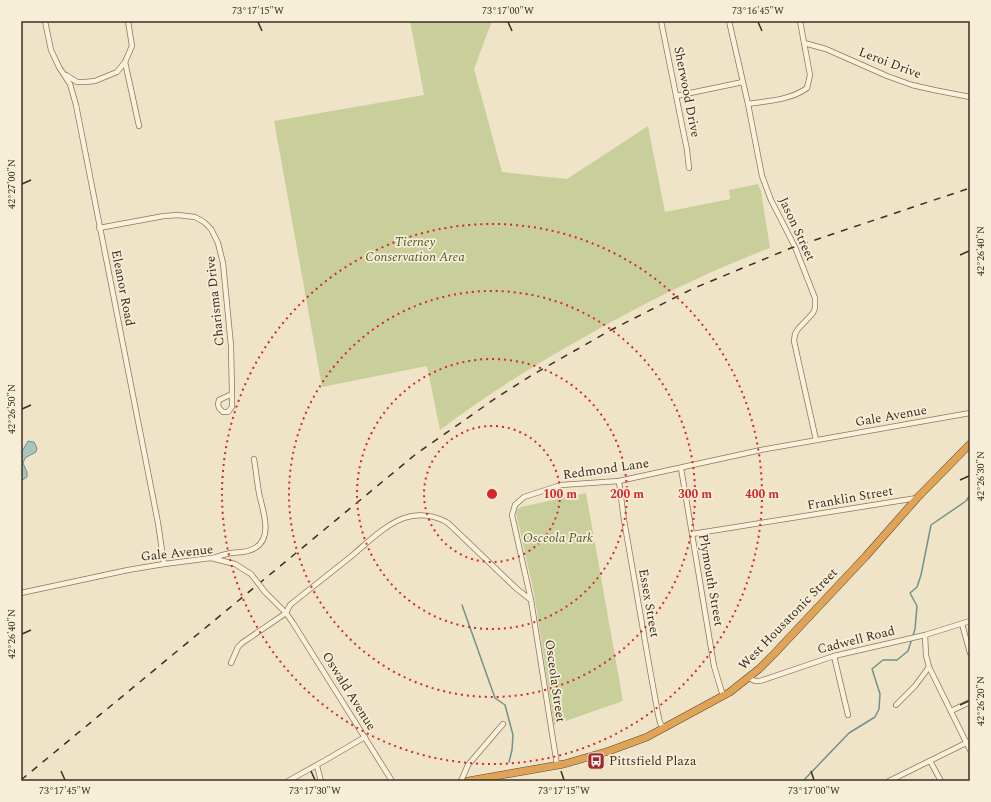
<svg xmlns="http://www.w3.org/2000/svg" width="991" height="802" font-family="Spectral,serif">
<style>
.green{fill:#c9cf9b}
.water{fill:#a9c4bc;stroke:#6f938a}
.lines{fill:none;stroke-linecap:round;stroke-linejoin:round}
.stream{stroke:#6f938a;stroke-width:1.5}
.minor-casing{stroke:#8d765c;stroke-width:6}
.highway-casing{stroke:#5b4430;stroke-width:8}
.minor{stroke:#faf1dc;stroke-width:4.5}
.highway{stroke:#e0a458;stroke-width:7}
.rail{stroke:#3d2e20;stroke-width:1.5;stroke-dasharray:7 7;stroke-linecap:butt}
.minor-bridge-casing{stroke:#8d765c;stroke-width:6;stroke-linecap:butt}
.minor-bridge{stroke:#faf1dc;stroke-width:4.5}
.ticks{fill:none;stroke:#3d2e20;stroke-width:1.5}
.ring{fill:none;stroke:#d62828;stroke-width:2;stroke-dasharray:2 4}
.labels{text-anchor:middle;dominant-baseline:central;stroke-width:3.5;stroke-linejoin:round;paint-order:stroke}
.street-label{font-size:13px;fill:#3d2e20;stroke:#f7eed8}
.park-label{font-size:13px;font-style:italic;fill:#4d5a26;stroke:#f7eed8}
.poi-label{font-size:13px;fill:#3d2e20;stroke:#f7eed8;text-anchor:start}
.centre{fill:#d62828;stroke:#f7eed8;stroke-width:2}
.ring-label{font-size:12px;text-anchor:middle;font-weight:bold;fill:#d62828;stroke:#f7eed8;stroke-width:3.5;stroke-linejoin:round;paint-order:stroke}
.neatline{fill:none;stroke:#3d2e20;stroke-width:1.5}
.ticks-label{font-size:10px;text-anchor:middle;fill:#3d2e20}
</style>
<rect width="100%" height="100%" fill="#f0e4c8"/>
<g class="green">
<path d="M410 21H492L474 69 502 172 567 179 648 126 665 212 730 199 729 190 758 184 761 191 770 248C704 273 642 304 581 339 532 366 485 396 440 430L427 366 322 387 274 121 424 95Z"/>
<polygon points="586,493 623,701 554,725 534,593 516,513 517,509 521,507"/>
</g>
<polygon class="water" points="28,441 34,442 37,448 36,452 25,458 23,463 27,472 27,477 21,481 21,453"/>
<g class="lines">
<g class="stream">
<polyline points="462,605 495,698 505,705 513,735 512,750 509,762"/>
<polyline points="803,781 849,733 875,717 879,709 880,694 872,669 883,660 897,660 908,651 915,629 917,606 910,593 917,587 921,575 931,525 966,501 970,495"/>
</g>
<defs>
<g id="minor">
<polyline points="45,21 51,50 59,67 70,84 76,105 158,523 164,564"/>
<polyline points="661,21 687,150 689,168"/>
<polyline points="729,21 748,104 762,176 771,200 795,247 815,298 815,308 813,313 798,329 795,334 794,341 816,440"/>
<polyline points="804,43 826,49 887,76 912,85 934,90 970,97"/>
<polyline points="125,62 139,126"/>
<polyline points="66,75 77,82 85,82 95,81 117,72 125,62 132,46 128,21"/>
<polyline points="676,96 743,82"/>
<path d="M748 104C767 101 791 100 807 88L810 75 800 21"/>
<polyline points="99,228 164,216 178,215 195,217 204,222 211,229 218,243 223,263 231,346 232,394 219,400 218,404 219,408 223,412 228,412 232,407 232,394"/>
<polyline points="681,468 714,666 723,696"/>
<polyline points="619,481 624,520 650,670 658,714 660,723 664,728"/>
<polyline points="692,534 917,498"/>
<path d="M213 558C219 556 225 554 231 553 239 552 247 553 255 548 274 537 262 509 259 493 257 482 256 471 254 459"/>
<polyline points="265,592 286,613 293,623 392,781"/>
<polyline points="21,593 128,570 164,564 211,558 235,564 251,574"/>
<polyline points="531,600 557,765"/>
<path d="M286 613 290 605C311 588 333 571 354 554 369 541 385 525 404 518 418 513 435 515 448 523L517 589 531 600 512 515 515 505 524 497 561 485 619 481 761 450 970 413"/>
<polyline points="962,624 970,653"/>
<polyline points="925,635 926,655 929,667 970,750"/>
<polyline points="834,656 848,715"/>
<polyline points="231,663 238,647 242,643 286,613"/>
<polyline points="749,678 755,681 760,681 834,656 925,635 970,621"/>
<polyline points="896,705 915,686 929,667"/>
<polyline points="951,711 970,702"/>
<polyline points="930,761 941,781"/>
<polyline points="317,766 321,781"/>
<polyline points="288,781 324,761 365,737"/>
<polyline points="461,781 468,765 503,724"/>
<polyline points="889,781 970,741"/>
</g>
<polyline id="highway" points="468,781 564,764 609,751 647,737 730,692 759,669 774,654 866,556 917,498 970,444"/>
</defs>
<use href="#minor" class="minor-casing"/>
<use href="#highway" class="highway-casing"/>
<use href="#minor" class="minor"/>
<use href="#highway" class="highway"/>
<polyline class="rail" points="21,780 416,454 496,398 532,375 611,330 692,289 791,248 970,188"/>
<defs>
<polyline id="minor-bridge" points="251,574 265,592"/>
</defs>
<use href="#minor-bridge" class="minor-bridge-casing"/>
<use href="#minor-bridge" class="minor-bridge"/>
</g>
<path class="ticks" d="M258 22 262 31M508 22 512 31M758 22 762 31M22 184 31 180M960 255 969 251M22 409 31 405M960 480 969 476M22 634 31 630M960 705 969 701M61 771 65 780M311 771 315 780M561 771 564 780M811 771 814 780"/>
<g class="ring">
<circle cx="492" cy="494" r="68"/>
<circle cx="492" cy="494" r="135"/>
<circle cx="492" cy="494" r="203"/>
<circle cx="492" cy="494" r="270"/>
</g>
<defs>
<symbol id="bus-square" viewBox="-11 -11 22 22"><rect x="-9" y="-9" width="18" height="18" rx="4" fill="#9e2a2b" stroke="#f7eed8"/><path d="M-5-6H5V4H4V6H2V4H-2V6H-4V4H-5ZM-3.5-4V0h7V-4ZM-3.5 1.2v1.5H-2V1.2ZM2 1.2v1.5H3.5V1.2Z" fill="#fff"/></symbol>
</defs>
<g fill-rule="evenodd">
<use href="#bus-square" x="586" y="751" width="20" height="20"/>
</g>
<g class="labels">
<g class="street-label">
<text transform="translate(890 63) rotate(21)">Leroi Drive</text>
<text transform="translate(687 92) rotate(79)">Sherwood Drive</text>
<text transform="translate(797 229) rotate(65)">Jason Street</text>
<text transform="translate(123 288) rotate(79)">Eleanor Road</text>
<text transform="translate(215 301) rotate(-96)">Charisma Drive</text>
<text transform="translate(891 416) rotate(-10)">Gale Avenue</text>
<text transform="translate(606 469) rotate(-8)">Redmond Lane</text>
<text transform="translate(850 498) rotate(-10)">Franklin Street</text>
<text transform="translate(177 553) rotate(-6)">Gale Avenue</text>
<text transform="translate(711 580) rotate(80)">Plymouth Street</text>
<text transform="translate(649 603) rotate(80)">Essex Street</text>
<text transform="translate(788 619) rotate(-46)">West Housatonic Street</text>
<text transform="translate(856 640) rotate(-14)">Cadwell Road</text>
<text transform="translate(555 681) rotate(82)">Osceola Street</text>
<text transform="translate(349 691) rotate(58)">Oswald Avenue</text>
</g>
<g class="park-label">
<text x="415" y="242">Tierney<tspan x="415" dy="15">Conservation Area</tspan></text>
<text x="558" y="538">Osceola Park</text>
</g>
<g class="poi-label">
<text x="609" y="761">Pittsfield Plaza</text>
</g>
</g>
<circle cx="492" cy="494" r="6" class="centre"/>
<g class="ring-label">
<text x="560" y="498">100 m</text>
<text x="627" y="498">200 m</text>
<text x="695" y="498">300 m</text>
<text x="762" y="498">400 m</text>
</g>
<rect width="991" height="802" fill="none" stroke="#f7eed8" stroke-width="44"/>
<rect x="22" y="22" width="947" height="758" class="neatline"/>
<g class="ticks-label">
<text x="258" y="14">73°17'15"W</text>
<text x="508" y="14">73°17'00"W</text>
<text x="758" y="14">73°16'45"W</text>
<text transform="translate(11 184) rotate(-90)" y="4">42°27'00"N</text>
<text transform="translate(980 251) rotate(-90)" y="4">42°26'40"N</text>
<text transform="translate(11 409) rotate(-90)" y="4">42°26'50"N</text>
<text transform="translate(980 476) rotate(-90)" y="4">42°26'30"N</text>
<text transform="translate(11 634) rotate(-90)" y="4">42°26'40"N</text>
<text transform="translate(980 701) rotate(-90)" y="4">42°26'20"N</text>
<text x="65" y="794">73°17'45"W</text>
<text x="315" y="794">73°17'30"W</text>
<text x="564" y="794">73°17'15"W</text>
<text x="814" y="794">73°17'00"W</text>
</g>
</svg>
